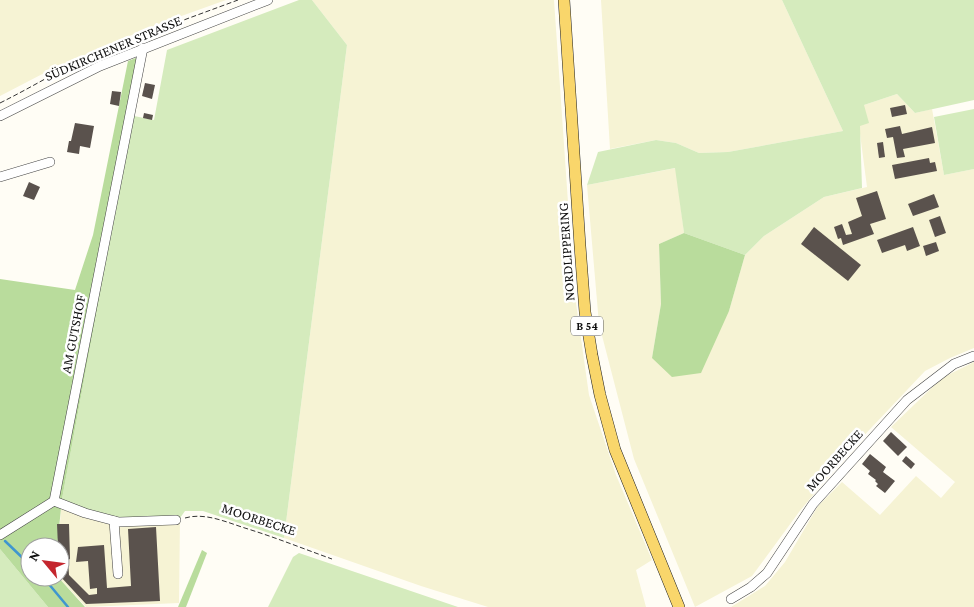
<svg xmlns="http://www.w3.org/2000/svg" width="974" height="607" font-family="'Crimson Pro',serif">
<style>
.farmland{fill:#f6f3d4}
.green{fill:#d5ebbd}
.forest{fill:#b9dc9c}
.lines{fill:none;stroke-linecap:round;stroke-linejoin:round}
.stream{stroke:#3f96cf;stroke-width:2.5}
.building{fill:#5a524d}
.minor-casing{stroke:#444;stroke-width:10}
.major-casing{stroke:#222;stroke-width:12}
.path{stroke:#333;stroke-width:1;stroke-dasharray:5 2.5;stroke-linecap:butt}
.minor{stroke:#fff;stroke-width:9}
.major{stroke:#f9d66b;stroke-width:11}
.labels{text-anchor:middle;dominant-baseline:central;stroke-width:5;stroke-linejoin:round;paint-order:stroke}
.shield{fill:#fff;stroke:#585858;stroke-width:1}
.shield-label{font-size:12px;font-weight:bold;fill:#111}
.street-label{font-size:14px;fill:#111;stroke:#fff}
</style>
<rect width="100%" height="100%" fill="#fffdf5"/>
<g class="farmland">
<polygon points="0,0 226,0 148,28 52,69 0,96"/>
<polygon points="312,0 554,0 574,289 589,395 616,475 652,560 636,570 646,607 488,607 421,586 284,538 347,45"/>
<polygon points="601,0 782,0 843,131 728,152 699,153 676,143 656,140 610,149"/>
<polygon points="897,94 915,113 932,109 944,175 974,169 974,348 950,358 925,371 854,446 799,512 752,576 695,607 634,459 599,324 587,185 676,168 684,233 659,244 661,304 652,358 729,311 745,255 764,236 824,197 867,187 859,126 864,105"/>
<polygon points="974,362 974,607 731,607 765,586 785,562 818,506 842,482 880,515 916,476 941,498 955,482 891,427 942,378"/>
<polygon points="62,499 84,509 119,517 180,518 179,603 86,607 58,577 60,577 60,547 58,547"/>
</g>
<g class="green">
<polygon points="299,0 312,0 347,45 284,538 203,511 185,511 180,518 119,517 84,509 62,499 110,240 134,116 154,120 167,50"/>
<polygon points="782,0 974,0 974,100 915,113 897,94 864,105 869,123 860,126 862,188 824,197 764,236 745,255 684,233 675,168 587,185 598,152 656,140 676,143 699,153 728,152 843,131"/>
<polygon points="974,109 974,169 944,175 934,117"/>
<polygon points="0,549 48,607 0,607"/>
<polygon points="299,553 455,606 458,607 268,607 293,557"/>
</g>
<g class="forest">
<polygon points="146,54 110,240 62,499 57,547 30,547 30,577 58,577 85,607 48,607 0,549 0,279 75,290 93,235 128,61"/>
<polygon points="684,233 745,255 729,311 701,373 672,377 652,358 661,304 659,244"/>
<polygon points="202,550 207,553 186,607 178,607"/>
</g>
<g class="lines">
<g class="stream">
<polyline points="5,541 30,565"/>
<polyline points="43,577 68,607"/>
</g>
</g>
<g class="building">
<polygon points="145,83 155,85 152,99 142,96"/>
<polygon points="112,91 121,92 119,106 110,104"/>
<polygon points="905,105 907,114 892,117 890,108"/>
<polygon points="144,113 153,115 152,120 143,118"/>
<polygon points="75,123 94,126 90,148 80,146 79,154 67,152 69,141 71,141"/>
<polygon points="900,126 902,134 932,127 935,143 903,149 905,157 897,158 893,137 887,138 885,129"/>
<polygon points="883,142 885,157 879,158 877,143"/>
<polygon points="929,158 930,163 935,162 937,171 895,179 892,165"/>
<polygon points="29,182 40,187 34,200 23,196"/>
<polygon points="877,191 886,219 870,224 874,234 843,245 841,238 838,239 834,227 842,224 846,235 852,234 848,222 862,216 856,198"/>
<polygon points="934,194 939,207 913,216 908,204"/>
<polygon points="940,216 946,233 935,237 929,220"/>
<polygon points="814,227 861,265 848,281 801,244"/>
<polygon points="913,227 920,246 907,251 905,245 882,253 877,240"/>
<polygon points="936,242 939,251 926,256 923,246"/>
<polygon points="891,432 907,447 898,456 883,441"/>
<polygon points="870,454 886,467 883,472 895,481 885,493 876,486 878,484 875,481 876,480 868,474 870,471 862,464"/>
<polygon points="906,456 915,464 911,469 902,461"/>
<polygon points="57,524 69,524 70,559 68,560 69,575 89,595 97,594 97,588 90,589 88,561 76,562 78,547 104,545 107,588 131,586 128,529 156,527 160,601 86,604 60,576 60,547 58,547"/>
</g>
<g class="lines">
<defs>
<g id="minor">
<polyline points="143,48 54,501 85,513 119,522 176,520"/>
<polyline points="0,116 100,66 268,0"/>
<polyline points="0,177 50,162"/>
<polyline points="114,521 118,574"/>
<polyline points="0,535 54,501"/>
<polyline points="731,599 751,587 767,573 813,504 907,400 954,364 974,356"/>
</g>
<polyline id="major" points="564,0 580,246 585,312 592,355 600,395 615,450 679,607"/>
</defs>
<use href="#minor" class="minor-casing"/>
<use href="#major" class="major-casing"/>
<g class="path">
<path d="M0 103C18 94 36 84 54 74 113 45 176 23 238 0"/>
<path d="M185 518C206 512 228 523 248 529 277 538 304 549 332 559"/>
</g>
<use href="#minor" class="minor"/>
<use href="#major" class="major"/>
</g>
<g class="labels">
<rect class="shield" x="571" y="316.5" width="32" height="19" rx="4"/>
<g class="shield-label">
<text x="587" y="326">B 54</text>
</g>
<g class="street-label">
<text transform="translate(113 48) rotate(-23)">SÜDKIRCHENER STRASSE</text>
<text transform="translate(566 252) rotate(-94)">NORDLIPPERING</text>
<text transform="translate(73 334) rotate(-79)">AM GUTSHOF</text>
<text transform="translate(834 460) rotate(-48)">MOORBECKE</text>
<text transform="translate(259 519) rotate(18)">MOORBECKE</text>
</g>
</g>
<g transform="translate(45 562) rotate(299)"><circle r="24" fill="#ffffff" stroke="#a0a0a0"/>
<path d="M0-4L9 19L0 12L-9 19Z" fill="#c4262e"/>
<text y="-8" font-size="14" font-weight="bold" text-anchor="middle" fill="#111111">N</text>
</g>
</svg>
